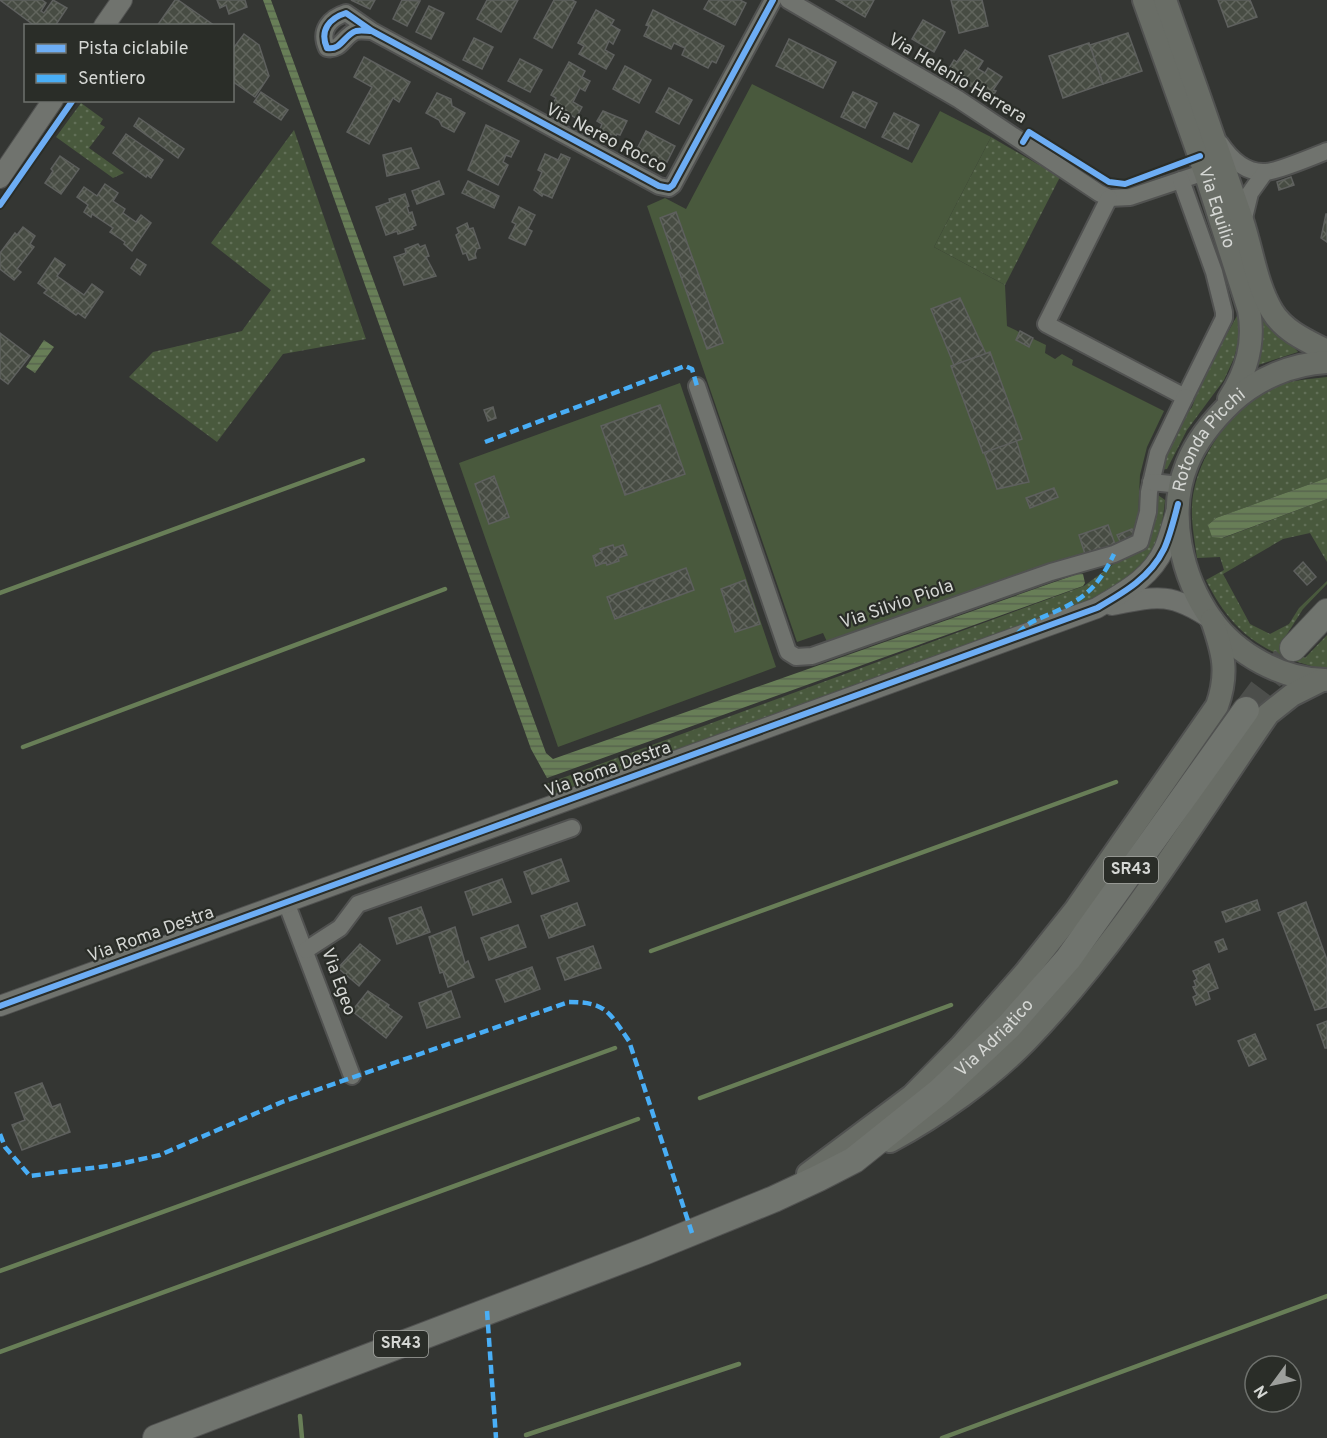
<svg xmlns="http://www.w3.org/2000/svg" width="1327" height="1438" font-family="Overpass,sans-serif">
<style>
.grass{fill:url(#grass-dots)}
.pitch{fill:#49593d}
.water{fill:url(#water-rules)}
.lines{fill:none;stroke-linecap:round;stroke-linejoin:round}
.stream{stroke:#687e57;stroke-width:4.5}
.building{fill:url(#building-cross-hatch);stroke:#5e605e;stroke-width:1.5}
.primary-tunnel{stroke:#4c4e4b;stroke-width:26;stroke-dasharray:26 13;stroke-linecap:butt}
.minor-casing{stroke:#515251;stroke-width:20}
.tertiary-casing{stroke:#515251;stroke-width:22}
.secondary-casing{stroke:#515251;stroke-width:26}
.primary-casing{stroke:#515251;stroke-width:28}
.minor{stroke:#70736e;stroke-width:16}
.tertiary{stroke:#70736e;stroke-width:20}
.secondary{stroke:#696d66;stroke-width:22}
.primary{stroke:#70746e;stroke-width:26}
.quiet{stroke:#49aef6;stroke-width:4.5;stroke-dasharray:9 4.5;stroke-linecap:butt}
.cycleway-casing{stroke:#2a2d28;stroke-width:10}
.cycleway{stroke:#6dadf4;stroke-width:6}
.labels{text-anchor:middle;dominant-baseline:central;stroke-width:4.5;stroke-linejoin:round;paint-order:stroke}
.shield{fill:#2a2d28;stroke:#a2a4a0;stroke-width:1.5}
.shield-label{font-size:16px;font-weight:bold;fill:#d5d7d4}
.street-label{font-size:18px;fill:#d5d7d4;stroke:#2a2d28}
</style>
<defs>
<pattern id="grass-dots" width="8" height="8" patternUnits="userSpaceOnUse" patternTransform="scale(1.5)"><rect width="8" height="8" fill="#49593d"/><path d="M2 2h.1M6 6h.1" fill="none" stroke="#627058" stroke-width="1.8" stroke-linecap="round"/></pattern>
<pattern id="water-rules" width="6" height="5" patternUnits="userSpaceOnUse" patternTransform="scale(1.5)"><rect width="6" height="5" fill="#687e57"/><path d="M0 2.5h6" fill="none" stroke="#58654e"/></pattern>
<pattern id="building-cross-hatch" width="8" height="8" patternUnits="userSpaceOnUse" patternTransform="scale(1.5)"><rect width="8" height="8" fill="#474c43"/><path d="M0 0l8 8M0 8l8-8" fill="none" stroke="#61655d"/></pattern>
</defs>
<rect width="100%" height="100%" fill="#343633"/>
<g class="grass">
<polygon points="81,103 103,119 100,124 105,127 89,148 124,173 113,178 56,137"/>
<polygon points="294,130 366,339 283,354 217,442 129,377 153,352 242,331 271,290 211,243"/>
<polygon points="991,137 1060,177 1005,285 934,247"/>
<polygon points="1203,193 1232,276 1241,319 1239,340 1234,358 1224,380 1187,430 1167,469 1159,470 1162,456 1182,420 1192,407 1203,377 1238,314 1221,249 1200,194"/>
<polygon points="1257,299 1268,317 1298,352 1258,365 1261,333"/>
<path d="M1327 377V478L1216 518 1208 525 1223 538 1327 499V562L1310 533 1283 539 1223 574 1250 624 1270 634 1289 624 1299 608 1327 581V584L1303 609 1284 639 1305 658 1327 635V670C1268 656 1233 636 1206 580L1224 570 1220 557 1197 558C1194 536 1189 512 1194 490 1203 448 1234 407 1273 388 1289 380 1310 379 1327 377Z"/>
<path d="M1158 495 1165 500C1163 522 1158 551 1143 568 1135 578 1115 588 1104 596L553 802 546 784 1084 586 1119 560 1133 555 1144 542Z"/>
</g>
<g class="pitch">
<polygon points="752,84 912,163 940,111 991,137 934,247 1005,285 1007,326 1046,345 1045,353 1055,359 1062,354 1073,360 1072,365 1164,411 1147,447 1140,475 1137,539 829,646 823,633 797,642 647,206 665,198 686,209"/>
<polygon points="680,383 776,667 558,747 459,463"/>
</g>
<g class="water">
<polygon points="263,0 271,0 546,753 553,759 1080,573 1083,574 1085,583 1083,586 547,778 531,749"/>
<polygon points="44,340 54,347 35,373 26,367"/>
<polygon points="1327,478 1327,499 1222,538 1212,537 1208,525 1216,518"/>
</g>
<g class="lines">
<g class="stream">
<polyline points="0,593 363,460"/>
<polyline points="23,747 445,589"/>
<polyline points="651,951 1116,782"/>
<polyline points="700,1098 951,1005"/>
<polyline points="0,1271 615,1048"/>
<polyline points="0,1352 638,1119"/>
<polyline points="300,1416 302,1438"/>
<polyline points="526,1435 739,1364"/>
<polyline points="942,1438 1327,1296"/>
</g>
</g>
<g class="building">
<polygon points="0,0 42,0 46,3 41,11 44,13 53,0 67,8 55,26 35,26"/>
<polygon points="175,0 178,0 215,26 157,26"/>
<polygon points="217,0 245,0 247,7 229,14 226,5 220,8"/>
<polygon points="351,0 375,0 370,9"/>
<polygon points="402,0 420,1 407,26 393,19"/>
<polygon points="487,0 518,0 501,32 477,19"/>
<polygon points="554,0 572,0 576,2 552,48 534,38"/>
<polygon points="709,0 740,0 746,3 735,25 704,9"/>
<polygon points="836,0 874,0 865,17"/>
<polygon points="951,0 982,0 988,26 959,33"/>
<polygon points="1218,0 1250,0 1257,17 1228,27"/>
<polygon points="429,6 444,13 431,39 416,32"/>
<polygon points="596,10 614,20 611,25 620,30 613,44 609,41 605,50 614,55 606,69 579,54 584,46 578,43"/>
<polygon points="653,10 724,46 716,63 712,61 708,68 682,55 685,48 674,43 671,49 644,36 649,26 646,25"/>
<polygon points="923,20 945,32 934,52 912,39"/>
<polygon points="1128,33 1142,71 1103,84 1090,45"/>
<polygon points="244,34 259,45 269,76 255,97 232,81 232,50"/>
<polygon points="474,38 493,47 482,69 463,60"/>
<polygon points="789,39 836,62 823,88 776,66"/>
<polygon points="1089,43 1103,84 1063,98 1049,56"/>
<polygon points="965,50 983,61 978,69 985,73 988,68 1002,77 993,90 996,91 991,99 974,87 973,88 948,70 954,60 957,62"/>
<polygon points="364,57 410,82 399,102 393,98 369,144 347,132 372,87 354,77"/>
<polygon points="520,59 542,70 530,92 508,81"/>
<polygon points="569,62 585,71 582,77 590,81 585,91 580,88 573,102 582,107 576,118 552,105 556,98 551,95"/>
<polygon points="625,66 651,80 639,103 613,89"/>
<polygon points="669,88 692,100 679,124 656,112"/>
<polygon points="261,92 288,110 281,120 254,102"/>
<polygon points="853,92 877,103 865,128 841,117"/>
<polygon points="437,93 451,99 452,106 465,113 454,132 442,126 439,120 426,113"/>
<polygon points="603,111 627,121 620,135 617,134 615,137 600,129 602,124 597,121"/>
<polygon points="894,113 919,125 908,149 882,137"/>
<polygon points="139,118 184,149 178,158 134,126"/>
<polygon points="486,125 519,141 511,157 506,155 503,162 508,165 498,185 468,170"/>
<polygon points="646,131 675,146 665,166 636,151"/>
<polygon points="126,134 163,160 151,178 147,175 146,177 113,153"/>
<polygon points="411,148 419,168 387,176 383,155"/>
<polygon points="545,154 558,160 561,154 570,158 552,198 543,194 542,196 534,190 542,172 538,170"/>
<polygon points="60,156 79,169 61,194 45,183 53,171 51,169"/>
<polygon points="1291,177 1294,185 1279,190 1277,182"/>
<polygon points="439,181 444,194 417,204 412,191"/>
<polygon points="468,181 499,196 494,208 462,193"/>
<polygon points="105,184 118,193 113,201 125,209 123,213 136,222 141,215 151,223 132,251 124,244 125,242 110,232 113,228 92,214 91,217 84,212 88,205 77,197 84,187 97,196"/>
<polygon points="405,194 409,206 407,207 409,213 412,212 416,225 412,227 413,229 398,234 397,231 386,235 376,207 390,202 389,199"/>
<polygon points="519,207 535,215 528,229 532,231 525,245 509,238 516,224 512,222"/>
<polygon points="676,212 723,343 707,349 660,218"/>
<polygon points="1326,214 1327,214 1327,242 1321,238"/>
<polygon points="467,223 469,229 473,228 480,248 477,249 475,254 476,258 469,260 466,253 463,254 456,235 459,233 457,228"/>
<polygon points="23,227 35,236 30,244 34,247 17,269 21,272 14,280 0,269 0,253 15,233 17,235"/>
<polygon points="418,244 420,247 425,245 429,256 426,257 436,276 404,285 394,257 406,253 405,249"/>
<polygon points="55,258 65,265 57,276 84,295 92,284 103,292 85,318 78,313 76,315 44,293 47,290 38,283"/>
<polygon points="137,259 146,265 140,275 131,268"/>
<polygon points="960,298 985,352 1018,446 1029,482 997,489 954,365 931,309"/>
<polygon points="1020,331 1033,338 1029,347 1016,340"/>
<polygon points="0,333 30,356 8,384 0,378"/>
<polygon points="990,352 1022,439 983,453 951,366"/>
<polygon points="660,405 685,474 625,495 601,426"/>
<polygon points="493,407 496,418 488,421 484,410"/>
<polygon points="494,476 509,517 489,524 475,484"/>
<polygon points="1054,488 1058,497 1030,508 1026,498"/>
<polygon points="1108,525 1116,547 1086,557 1079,535"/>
<polygon points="1132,529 1137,539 1122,545 1117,535"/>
<polygon points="613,545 614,548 623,545 627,555 618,558 619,561 607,565 606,562 596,566 593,556 602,552 600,549"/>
<polygon points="1303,562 1316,577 1307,585 1294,571"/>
<polygon points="686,568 694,590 615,619 607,597"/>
<polygon points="745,580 760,624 735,632 721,589"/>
<polygon points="561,859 569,881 532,894 524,872"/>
<polygon points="502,879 511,902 473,915 465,892"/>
<polygon points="1257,900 1260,910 1226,922 1222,912"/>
<polygon points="1306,902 1327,960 1327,1007 1315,1010 1278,913"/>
<polygon points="577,903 585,925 549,938 541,916"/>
<polygon points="421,907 430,932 397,944 389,918"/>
<polygon points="518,925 526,947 489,960 481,938"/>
<polygon points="455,927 465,963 468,961 474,977 448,987 443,972 440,973 429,937"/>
<polygon points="1223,939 1227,949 1219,952 1215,942"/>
<polygon points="360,944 380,960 359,986 338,968"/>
<polygon points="593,946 601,968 565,980 557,958"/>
<polygon points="1209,964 1218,988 1208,992 1210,999 1196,1005 1193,997 1197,995 1193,987 1196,986 1194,981 1197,979 1193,971"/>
<polygon points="532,967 540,989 505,1002 496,980"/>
<polygon points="368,991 389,1005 388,1007 402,1017 386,1038 352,1011"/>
<polygon points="451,991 460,1017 427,1028 419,1003"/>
<polygon points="1327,1021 1327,1048 1325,1048 1317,1025"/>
<polygon points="1255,1034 1266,1059 1249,1066 1238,1041"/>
<polygon points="42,1083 52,1107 60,1104 70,1132 22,1150 12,1125 25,1120 15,1093"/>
</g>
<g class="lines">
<polyline class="primary-tunnel" points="1246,710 1293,648"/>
<defs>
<g id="minor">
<polyline points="788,0 958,99 1099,193 1109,198 1130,197 1205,172"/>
<path d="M372 31C367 31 361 30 356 31 344 35 341 51 327 48 319 30 330 18 346 13L372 31 659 186 669 188 673 185 773 0"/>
<path d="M1220 143C1230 158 1245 173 1265 172 1277 172 1314 156 1327 151"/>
<polyline points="1109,198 1046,324 1185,397 1224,318 1224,312 1214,272 1181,180"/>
<polyline points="1243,222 1250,193 1265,172"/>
<polyline points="697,386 788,652 796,657 812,656 1051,572 1114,554 1140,542 1148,512 1149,492 1158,453 1185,397"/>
<polyline points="1151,482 1181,485"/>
<polyline points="286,902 352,1076"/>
<polyline points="306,950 340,928 358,904 572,828"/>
</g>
<g id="tertiary">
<polyline points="104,26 122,0"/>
<polyline points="0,178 53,100"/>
<path d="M1112 605C1157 596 1171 592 1211 619"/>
<path d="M0 1006 1097 608C1123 592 1151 578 1164 549 1169 538 1172 524 1176 513"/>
</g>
<g id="secondary">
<path id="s1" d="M1144 0 1205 172 1249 310C1255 343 1247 371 1229 399"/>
<path d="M1165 0C1191 73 1217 147 1242 220 1252 250 1256 284 1272 311 1284 331 1307 341 1327 351"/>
<path id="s2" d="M1325 680C1282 679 1237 655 1212 620 1181 577 1167 513 1187 464 1197 439 1213 420 1232 402 1258 378 1292 364 1327 362"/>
<path d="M890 1141C937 1116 989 1079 1026 1041 1119 945 1192 824 1268 714L1292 695 1322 680"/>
<path d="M808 1174 912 1096 961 1046 1025 973 1076 909 1217 706C1229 672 1223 652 1212 620"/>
</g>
<g id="primary">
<polyline points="1293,648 1327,612"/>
<path id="s3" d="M156 1438 646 1251 774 1199 819 1178 854 1160 939 1092 1009 1026 1068 959 1246 710"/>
</g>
</defs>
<use href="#minor" class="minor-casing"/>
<use href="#tertiary" class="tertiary-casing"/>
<use href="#secondary" class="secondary-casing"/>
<use href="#primary" class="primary-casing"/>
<use href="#minor" class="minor"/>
<use href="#tertiary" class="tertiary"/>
<use href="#secondary" class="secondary"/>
<use href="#primary" class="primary"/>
<g class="quiet">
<polyline points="485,442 685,366 692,369 697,386"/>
<path d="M1018 633C1030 621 1036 620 1050 614 1085 599 1098 587 1114 554"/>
<path d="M0 1134 5 1147 30 1176 115 1165 160 1155 282 1102 569 1002C606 1002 609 1012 629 1041L692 1233"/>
<polyline points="487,1311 496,1438"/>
</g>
<defs>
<g id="cycleway">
<path d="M372 31C367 31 361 30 356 31 344 35 341 51 327 48 319 30 330 18 346 13L372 31 659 186 669 188 673 185 773 0"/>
<polyline points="1023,142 1029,132 1109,182 1125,184 1200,156"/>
<polyline points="0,205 73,100"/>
<path d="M0 1006 1097 608C1123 593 1150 578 1164 549 1170 536 1174 519 1178 504"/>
</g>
</defs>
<use href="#cycleway" class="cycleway-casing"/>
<use href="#cycleway" class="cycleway"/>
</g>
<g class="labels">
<g class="shield">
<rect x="1104" y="857" width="54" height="26" rx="4.5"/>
<rect x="374" y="1331" width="54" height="26" rx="4.5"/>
</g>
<g class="shield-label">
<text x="1131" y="870">SR43</text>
<text x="401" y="1344">SR43</text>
</g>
<g class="street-label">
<text transform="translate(957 79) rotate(31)">Via Helenio Herrera</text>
<text transform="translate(606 139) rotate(27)">Via Nereo Rocco</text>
<text stroke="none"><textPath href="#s1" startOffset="220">Via Equilio</textPath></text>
<text stroke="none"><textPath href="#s2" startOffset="328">Rotonda Picchi</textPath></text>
<text transform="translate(897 605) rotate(-19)">Via Silvio Piola</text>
<text transform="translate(608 770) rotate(-20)">Via Roma Destra</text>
<text transform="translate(151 935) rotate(-20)">Via Roma Destra</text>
<text transform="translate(338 982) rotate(70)">Via Egeo</text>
<text stroke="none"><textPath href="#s3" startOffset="938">Via Adriatico</textPath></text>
</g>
</g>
<rect x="24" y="24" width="210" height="78" fill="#2a2d28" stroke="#6e716d" stroke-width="1.5"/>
<rect x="36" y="44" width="30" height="9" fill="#6dadf4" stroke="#6e716d" stroke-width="1.5"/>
<text x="78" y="54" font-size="18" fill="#d5d7d4">Pista ciclabile</text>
<rect x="36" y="74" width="30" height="9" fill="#49aef6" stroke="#6e716d" stroke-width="1.5"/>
<text x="78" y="84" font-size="18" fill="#d5d7d4">Sentiero</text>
<g transform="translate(1273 1384) rotate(237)"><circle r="28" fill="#2a2d28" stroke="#6e716d" stroke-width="1.5"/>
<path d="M0-4.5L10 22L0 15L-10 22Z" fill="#9d9f9c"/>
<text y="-9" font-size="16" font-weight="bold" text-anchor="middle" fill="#d5d7d4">N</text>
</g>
</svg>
